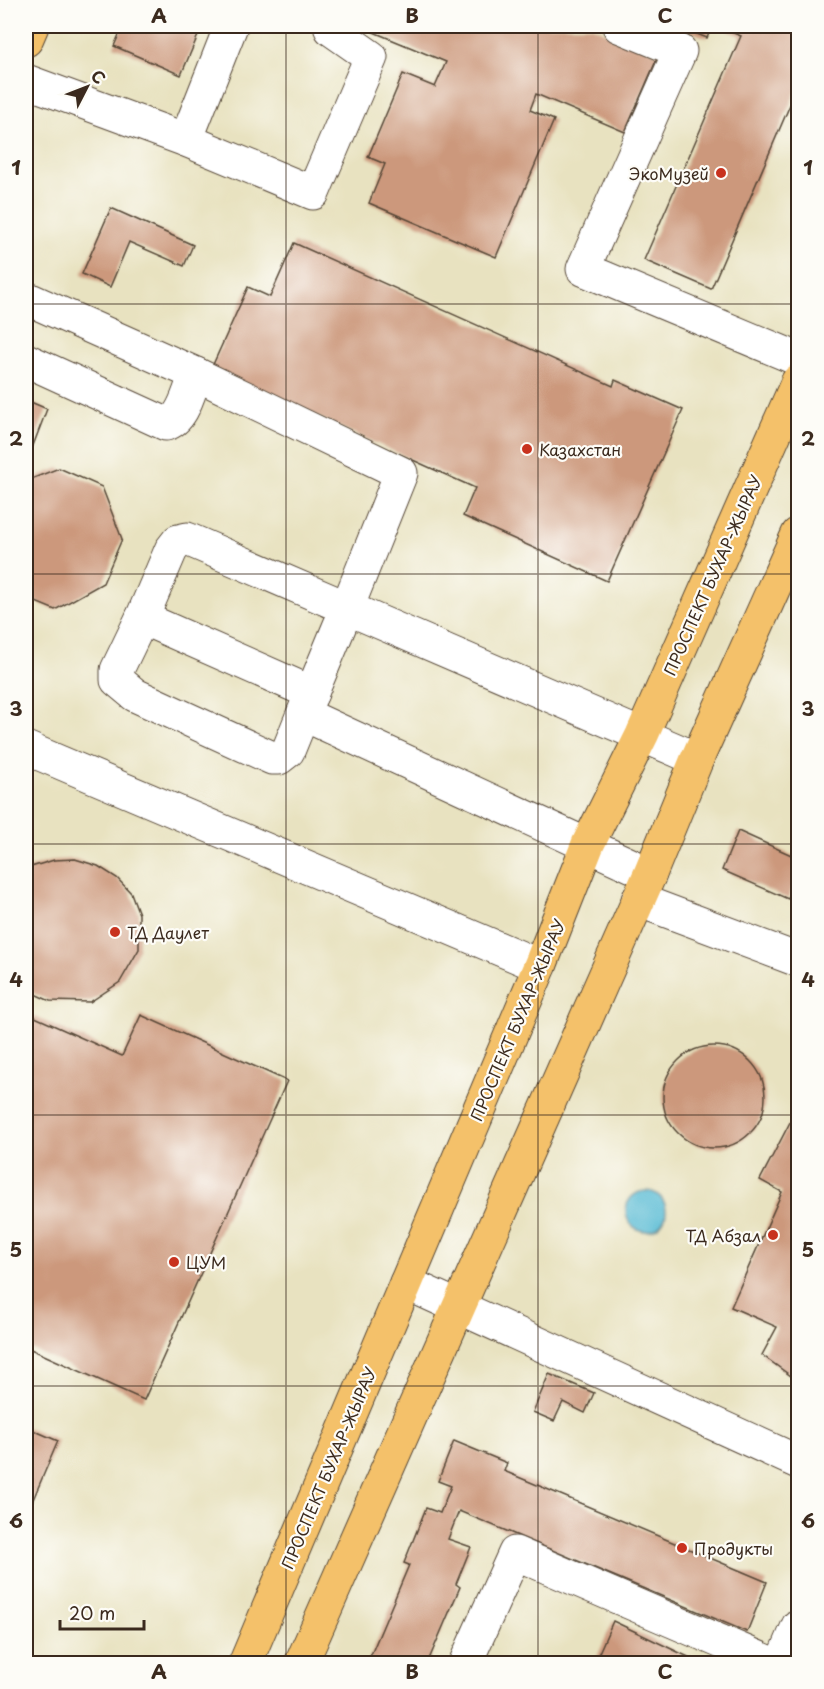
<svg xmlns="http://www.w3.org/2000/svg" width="824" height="1689" font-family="'Playpen Sans',sans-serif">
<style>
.water{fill:#55bad4;stroke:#487279;stroke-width:1.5}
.building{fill:#cc987c}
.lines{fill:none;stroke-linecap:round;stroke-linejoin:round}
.minor-casing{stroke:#554636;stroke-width:35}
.major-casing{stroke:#554636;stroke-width:35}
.minor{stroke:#fff;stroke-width:33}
.major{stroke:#f4c16a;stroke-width:33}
.grid{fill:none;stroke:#3b2a1e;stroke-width:1.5;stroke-opacity:0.55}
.poi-dot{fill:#c8321e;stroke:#fdfcf7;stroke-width:2}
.labels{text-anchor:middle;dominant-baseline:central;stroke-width:4.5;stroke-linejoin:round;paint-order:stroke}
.poi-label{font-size:16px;fill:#3b2a1e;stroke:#fdfcf7;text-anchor:start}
.street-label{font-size:16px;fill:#3b2a1e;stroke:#fdfcf7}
.neatline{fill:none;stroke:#3b2a1e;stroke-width:2}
.grid-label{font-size:20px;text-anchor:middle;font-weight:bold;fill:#3b2a1e}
</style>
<rect width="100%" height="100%" fill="#fdfcf7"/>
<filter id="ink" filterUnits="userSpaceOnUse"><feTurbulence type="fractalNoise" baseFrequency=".0167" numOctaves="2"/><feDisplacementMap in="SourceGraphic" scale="12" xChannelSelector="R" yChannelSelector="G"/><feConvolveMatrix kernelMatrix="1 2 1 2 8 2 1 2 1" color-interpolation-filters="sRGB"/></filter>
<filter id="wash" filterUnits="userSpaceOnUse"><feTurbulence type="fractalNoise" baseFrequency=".008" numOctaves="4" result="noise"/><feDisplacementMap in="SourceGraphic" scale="24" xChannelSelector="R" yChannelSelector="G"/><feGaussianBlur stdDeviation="1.35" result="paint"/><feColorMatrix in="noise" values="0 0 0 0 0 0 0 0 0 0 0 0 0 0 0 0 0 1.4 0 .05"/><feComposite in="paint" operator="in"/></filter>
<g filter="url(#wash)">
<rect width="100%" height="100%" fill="#e8e2c0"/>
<circle class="water" cx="646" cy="1211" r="20"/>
<g id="blocks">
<g class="building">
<polygon points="123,26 202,26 181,75 114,46"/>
<polygon points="359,26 591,26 659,54 625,132 536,94 530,110 554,120 496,257 369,203 385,164 368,157 403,74 435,87 446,62"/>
<polygon points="677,26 712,26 707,38"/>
<polygon points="716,26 798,26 798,86 711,289 644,260 741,36"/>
<polygon points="111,208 193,245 184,266 129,242 110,287 82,274"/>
<polygon points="294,243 613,386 615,380 683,410 607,581 463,516 475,488 211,369 248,287 270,297"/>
<polygon points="26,400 47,409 26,464"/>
<polygon points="59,468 102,487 122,539 103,583 55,610 26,598 26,481"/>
<polygon points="738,831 798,858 798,875 788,899 722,870"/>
<polygon points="75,859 98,866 117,878 131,893 139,914 139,949 120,982 90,1002 50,1001 26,990 26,873 31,867 54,860"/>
<polygon points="26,1013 122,1056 141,1015 287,1081 144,1400 26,1347"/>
<circle cx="714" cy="1097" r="51"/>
<polygon points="798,1107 798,1381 762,1355 777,1327 731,1307 782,1192 760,1180"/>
<polygon points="549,1374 594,1393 585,1413 563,1402 554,1421 533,1412"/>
<polygon points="26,1427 58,1441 26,1516"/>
<polygon points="454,1441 507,1463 504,1471 767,1582 747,1632 459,1511 448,1539 471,1547 456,1584 460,1587 427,1664 367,1664 409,1565 404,1563 426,1508 440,1513 451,1486 438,1481"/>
<polygon points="613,1621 703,1664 594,1664"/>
</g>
</g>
</g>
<g filter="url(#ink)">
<use href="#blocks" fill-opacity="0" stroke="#554636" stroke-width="1.5"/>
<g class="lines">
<defs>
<g id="minor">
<polyline points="619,26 680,51 583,269 798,359"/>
<polyline points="26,81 186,140 231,26"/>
<polyline points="186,140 313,193 371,57 331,29"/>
<polyline points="26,298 196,374 401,473 347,608 697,759"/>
<path d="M26 360 166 424C184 419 189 390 196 374"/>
<polyline points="142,618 312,693"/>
<polyline points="303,714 288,751 279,758 272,758 135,695 117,680 117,670 142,618 171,550 178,541 187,539 347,608 303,714 650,874"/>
<polyline points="26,748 540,966"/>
<polyline points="638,900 798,960"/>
<polyline points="406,1283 798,1462"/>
<polyline points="465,1664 515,1553 773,1664"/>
<polyline points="782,1664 798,1626"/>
</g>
<g id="major">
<polyline points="26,40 32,26"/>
<polyline points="245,1664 540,966 588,844 642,735 798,381"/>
<polyline points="301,1664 650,874 697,759 798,534"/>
</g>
</defs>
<use href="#minor" class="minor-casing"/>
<use href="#major" class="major-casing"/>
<use href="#minor" class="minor"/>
<use href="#major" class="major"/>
</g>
</g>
<path class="grid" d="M286 26V1664M538 26V1664M26 304H798M26 574H798M26 844H798M26 1115H798M26 1386H798"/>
<g class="poi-dot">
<circle cx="721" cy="173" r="6"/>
<circle cx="527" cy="449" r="6"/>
<circle cx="115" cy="932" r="6"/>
<circle cx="773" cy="1235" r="6"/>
<circle cx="174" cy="1262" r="6"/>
<circle cx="682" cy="1548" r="6"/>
</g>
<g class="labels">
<g class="poi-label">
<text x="709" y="173" text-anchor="end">ЭкоМузей</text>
<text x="539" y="449">Казахстан</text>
<text x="127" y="932">ТД Даулет</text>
<text x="761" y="1235" text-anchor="end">ТД Абзал</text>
<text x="186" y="1262">ЦУМ</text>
<text x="694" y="1548">Продукты</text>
</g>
<g class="street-label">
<text transform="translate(712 575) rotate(-66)">ПРОСПЕКТ БУХАР-ЖЫРАУ</text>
<text transform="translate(517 1020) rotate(-67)">ПРОСПЕКТ БУХАР-ЖЫРАУ</text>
<text transform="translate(328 1468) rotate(-67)">ПРОСПЕКТ БУХАР-ЖЫРАУ</text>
</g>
</g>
<rect width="824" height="1689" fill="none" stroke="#fdfcf7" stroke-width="66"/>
<g transform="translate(87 87) rotate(48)" stroke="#fdfcf7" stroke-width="4.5" paint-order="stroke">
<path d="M0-4.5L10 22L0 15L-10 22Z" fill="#3b2a1e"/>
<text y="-9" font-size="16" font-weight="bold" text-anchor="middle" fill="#3b2a1e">С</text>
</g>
<path d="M60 1620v9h84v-9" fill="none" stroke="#3b2a1e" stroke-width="3"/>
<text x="69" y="1620" font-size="18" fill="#3b2a1e" stroke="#fdfcf7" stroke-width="4.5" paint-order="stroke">20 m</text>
<rect x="33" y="33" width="758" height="1623" class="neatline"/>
<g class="grid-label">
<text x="159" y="23">A</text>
<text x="412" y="23">B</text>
<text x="665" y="23">C</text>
<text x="16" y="175">1</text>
<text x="808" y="175">1</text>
<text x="16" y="446">2</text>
<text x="808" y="446">2</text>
<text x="16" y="716">3</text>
<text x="808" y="716">3</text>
<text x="16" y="987">4</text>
<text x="808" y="987">4</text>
<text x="16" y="1257">5</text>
<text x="808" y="1257">5</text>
<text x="16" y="1528">6</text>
<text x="808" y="1528">6</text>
<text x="159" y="1679">A</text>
<text x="412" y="1679">B</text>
<text x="665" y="1679">C</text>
</g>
</svg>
